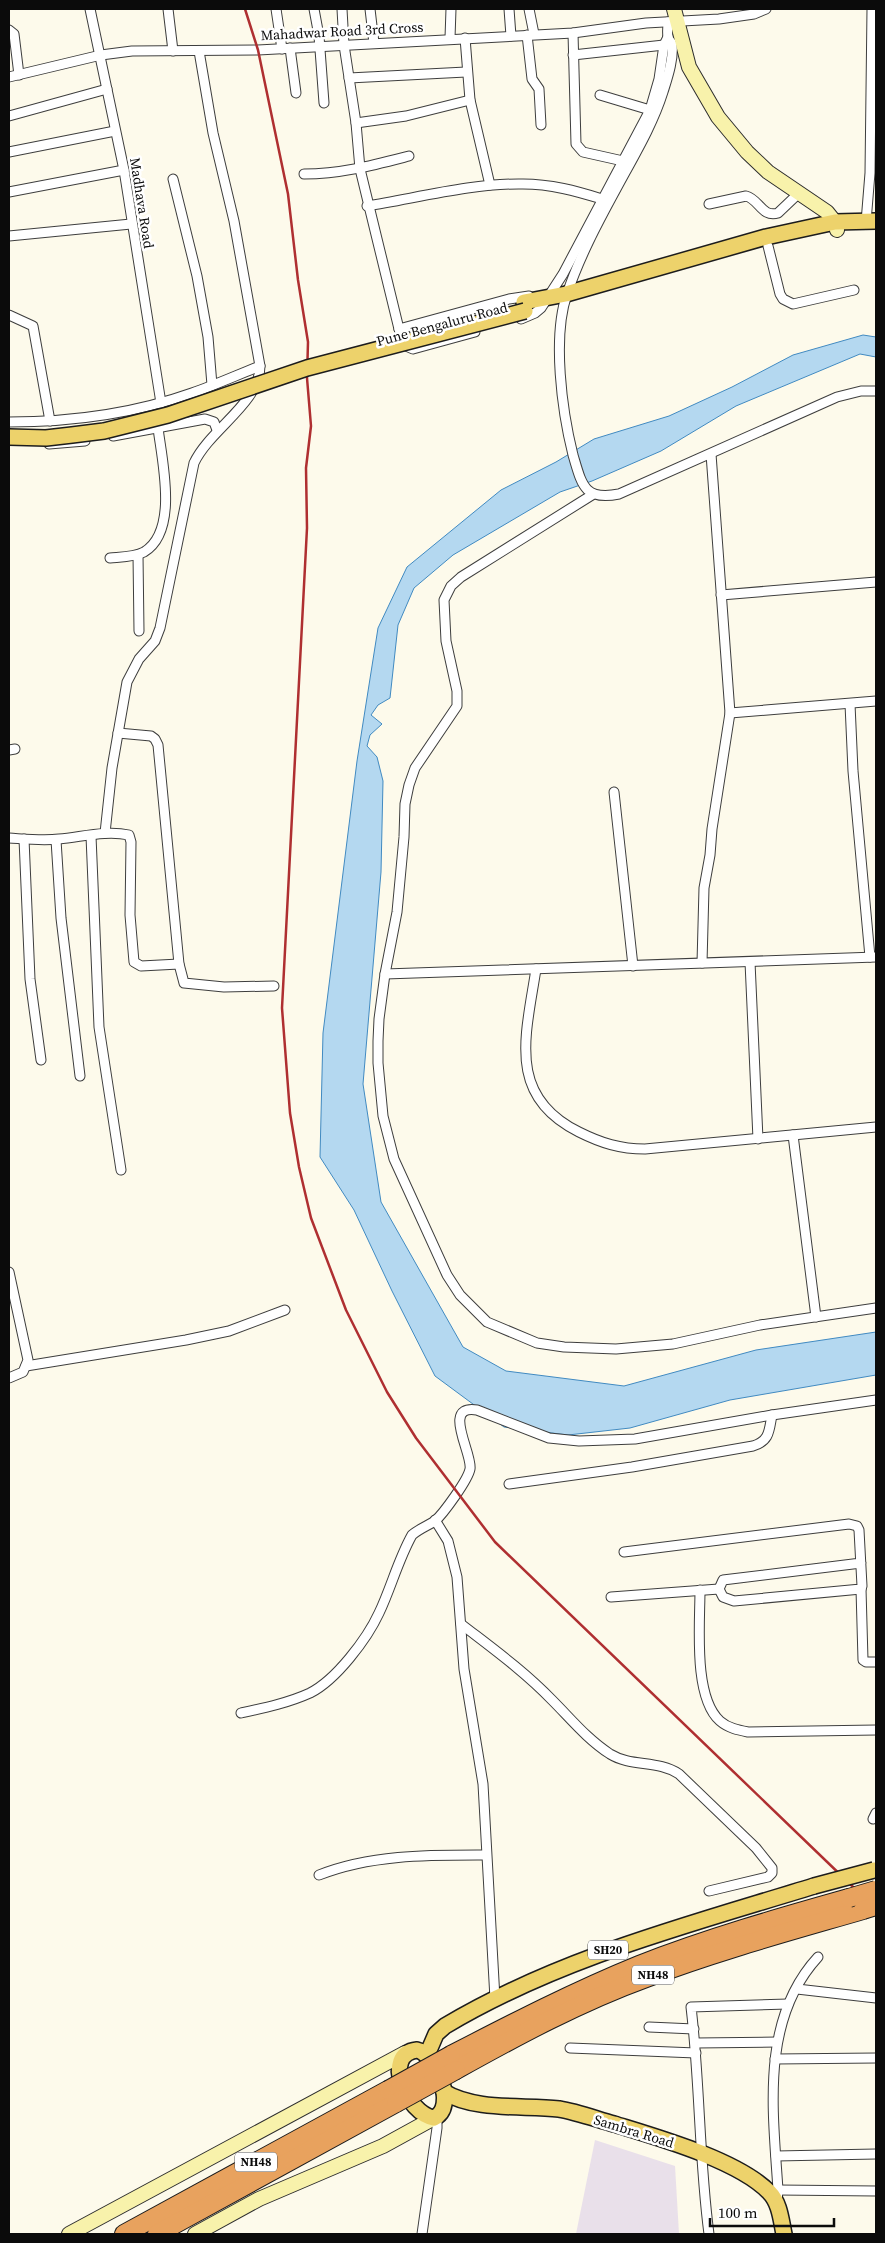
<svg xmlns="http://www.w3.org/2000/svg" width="885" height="2243" font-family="'Source Serif 4',serif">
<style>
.industrial{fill:#e9e0ea}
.water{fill:#b4d8f0;stroke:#418ac1}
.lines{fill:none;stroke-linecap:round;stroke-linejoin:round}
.street-casing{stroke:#3e3e3e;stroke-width:11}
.secondary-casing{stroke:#2d2d2d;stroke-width:16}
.primary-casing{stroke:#1c1c1c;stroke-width:18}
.highway-casing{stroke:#1c1c1c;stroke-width:20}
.street{stroke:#fff;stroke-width:9}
.secondary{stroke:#f8f2ab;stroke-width:14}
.primary{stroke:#edd26b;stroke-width:15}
.highway{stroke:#e8a25e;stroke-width:18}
.rail{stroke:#af2f31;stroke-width:2.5}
.primary-bridge-casing{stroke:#1c1c1c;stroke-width:18;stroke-linecap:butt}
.highway-bridge-casing{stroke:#1c1c1c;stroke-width:20;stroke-linecap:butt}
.primary-bridge{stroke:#edd26b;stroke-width:15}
.highway-bridge{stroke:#e8a25e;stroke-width:18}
.labels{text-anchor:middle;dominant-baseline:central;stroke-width:5;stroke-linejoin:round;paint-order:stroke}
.shield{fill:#fff;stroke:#545454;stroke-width:1}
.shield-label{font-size:12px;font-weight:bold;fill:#0b0b0b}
.street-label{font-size:14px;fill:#0b0b0b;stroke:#fff}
</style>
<rect width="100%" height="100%" fill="#fdfaeb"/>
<polygon class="industrial" points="595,2140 675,2166 679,2234 576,2234"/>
<polygon class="water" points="863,335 876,337 876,357 860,354 736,406 661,451 592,481 560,492 453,555 414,588 398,625 390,698 378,705 371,715 382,724 370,735 367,746 377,757 383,781 381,872 363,1084 381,1202 463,1347 506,1371 624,1386 756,1350 876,1332 876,1375 730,1400 630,1428 568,1435 504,1427 435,1376 392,1291 354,1210 320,1157 323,1033 357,761 378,628 407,567 501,490 556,462 594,439 669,416 732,387 793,355"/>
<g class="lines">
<defs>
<g id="street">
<polyline points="90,9 124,170 161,403"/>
<polyline points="168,9 173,51"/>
<polyline points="276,9 282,49"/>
<polyline points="314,9 319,36 324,103"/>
<polyline points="342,9 344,45 356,123 360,169 399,329 406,346 413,349 475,332"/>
<polyline points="370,9 374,43"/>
<polyline points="509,9 511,36"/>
<polyline points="529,9 534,34"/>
<path d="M668 22C668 27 667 33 668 37 669 41 671 41 672 44 674 59 667 79 663 92 652 127 632 159 615 191 597 224 579 258 567 294 552 337 562 411 573 455 582 485 584 501 619 494L837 397 861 391H876"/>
<polyline points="9,30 14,34 19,75"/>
<polyline points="573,33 576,144 583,152 623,161"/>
<polyline points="527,35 532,79 539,89 541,125"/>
<polyline points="450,38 451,9"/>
<polyline points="465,38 470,100 490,185"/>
<polyline points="290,48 296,93"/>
<polyline points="573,55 664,45"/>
<polyline points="9,77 101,55 132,51 258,50 573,33 646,23 719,19 754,14 766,9"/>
<polyline points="349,78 466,72"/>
<polyline points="600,95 650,110"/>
<polyline points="9,116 107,89"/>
<polyline points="356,123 406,116 470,100"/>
<polyline points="9,152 115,131"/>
<path d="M304 174C341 174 374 165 409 156"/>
<polyline points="173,179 197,276 208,337 212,385"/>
<polyline points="9,192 124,170"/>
<path d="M709 204 746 196C759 199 762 218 778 213L799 193"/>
<path d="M367 206C417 198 473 183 523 184 551 184 576 191 602 199"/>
<polyline points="866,222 870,173 872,9"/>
<polyline points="9,236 131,224"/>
<polyline points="768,246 780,294 783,299 793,304 854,290"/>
<polyline points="9,315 33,326 50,421"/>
<polyline points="521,319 535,313 541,308 563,274 650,110 659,79 664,45 668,37"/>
<polyline points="399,329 509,299 529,296"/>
<path d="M9 422C71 422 133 414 192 393 215 385 237 375 260 366"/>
<polyline points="113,436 205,419 214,422 217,430"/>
<polyline points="49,444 85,441"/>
<polyline points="592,495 461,577 451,586 444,600 446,641 457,691 457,706 415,768 409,785 405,804 404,837 397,912 385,974 379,1019 378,1041 378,1063 383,1116 394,1159 447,1275 460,1295 487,1322 537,1343 564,1347 616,1349 673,1344 760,1325 876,1308"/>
<polyline points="138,555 139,631"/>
<path d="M110 558C120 557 135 557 144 552 179 531 162 461 158 428"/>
<polyline points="721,595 876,582"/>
<polyline points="850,704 853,771 870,957"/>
<polyline points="730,713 876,701"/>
<polyline points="118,733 151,736 155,739 158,745 179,964 184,983 224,987 274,986"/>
<polyline points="9,750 15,749"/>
<polyline points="614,792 633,966"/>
<path d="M105 833 112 768 127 682 139 659 155 641 160 628 194 463C210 429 260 403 260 366L234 221 213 133 199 51"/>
<polyline points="91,836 99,1027 121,1170"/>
<path d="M9 838C25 839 43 841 59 839 82 837 106 830 129 835L131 842 130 915 134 962 141 966 179 964"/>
<polyline points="24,839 30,979 41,1060"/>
<polyline points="56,840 61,918 80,1076"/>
<polyline points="750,962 758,1139"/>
<polyline points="702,963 704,888 710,855 712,829 730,713 711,454"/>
<path d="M536 969C526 1035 506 1096 579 1132 601 1143 620 1149 645 1149L876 1127"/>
<polyline points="385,974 876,957"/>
<polyline points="793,1135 816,1317"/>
<polyline points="9,1272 28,1360 23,1372 9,1378"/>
<polyline points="26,1366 186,1340 229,1331 285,1310"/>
<path d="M509 1484 632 1467 753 1446C770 1441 769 1430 772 1415"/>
<polyline points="435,1520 448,1541 457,1577 464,1669 483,1784 495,1999"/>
<polyline points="624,1552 849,1524 857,1526 859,1530 862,1586 861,1589 734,1601 723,1597 719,1589 723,1580 861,1563"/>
<polyline points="861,1589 863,1660 866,1662 876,1662"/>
<path d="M700 1590C700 1624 693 1697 720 1721 728 1728 738 1730 748 1732L876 1730"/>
<polyline points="611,1597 719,1589"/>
<path d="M461 1624C492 1648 524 1671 552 1700 571 1719 587 1739 610 1754 631 1767 658 1760 679 1774L756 1848 772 1868V1873L768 1877 709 1891"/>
<path d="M241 1713C264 1708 288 1703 310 1693 336 1680 367 1639 379 1613 391 1588 398 1560 412 1535 419 1529 427 1526 435 1521 443 1514 468 1480 470 1469 473 1454 441 1404 477 1410L549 1438 579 1441 635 1439 772 1415 876 1400"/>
<polyline points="873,1819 876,1813"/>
<path d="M319 1875C372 1854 431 1855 486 1855"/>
<polyline points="797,1989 876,1998"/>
<polyline points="649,2027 694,2029"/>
<polyline points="696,2043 777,2042"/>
<polyline points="570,2048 696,2053"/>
<polyline points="775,2059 876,2058"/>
<polyline points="776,2156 876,2154"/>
<polyline points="778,2190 876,2191"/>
<path d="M777 2203 778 2190C773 2111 760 2020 818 1957"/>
<polyline points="422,2234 437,2128 437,2116"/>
<path d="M709 2234C699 2159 700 2082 691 2007L788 2004"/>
</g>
<g id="secondary">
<polyline points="674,9 689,67 718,117 747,152 768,172 827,212 835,222 837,230"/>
<polyline points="69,2234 405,2053"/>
<polyline points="195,2234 259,2199 383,2146 434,2118"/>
</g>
<g id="primary">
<polyline points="524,302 566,294 766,237 835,222 876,221"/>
<path d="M417 2050C436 2054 458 2108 434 2118 407 2114 381 2054 417 2050Z"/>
<path d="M427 2055 436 2034 445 2026C559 1958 688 1925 814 1886"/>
<path d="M444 2092C475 2111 523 2105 559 2109 577 2112 596 2119 614 2124 656 2137 738 2160 769 2192 780 2203 781 2220 784 2234"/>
</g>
<g id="highway">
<path d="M451 2055C513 2023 575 1991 639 1965 708 1938 778 1918 849 1898"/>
<path d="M456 2070C517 2036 580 2002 646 1978 717 1951 791 1931 863 1910"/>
<polyline points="124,2234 388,2090"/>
<polyline points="157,2234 396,2103"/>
</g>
</defs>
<use href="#street" class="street-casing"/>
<use href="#secondary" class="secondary-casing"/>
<use href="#primary" class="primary-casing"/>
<use href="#highway" class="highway-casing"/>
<use href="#street" class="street"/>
<use href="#secondary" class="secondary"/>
<use href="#primary" class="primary"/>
<use href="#highway" class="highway"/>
<polyline class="rail" points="245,9 258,50 288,194 298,280 308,342 307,378 311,426 306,468 307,528 282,1008 290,1113 299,1167 311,1218 346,1310 387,1392 416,1438 495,1542 876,1909"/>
<defs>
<g id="primary-bridge">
<polyline points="9,437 46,438 72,435 104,431 168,415 307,368 525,311"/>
<polyline points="814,1886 874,1870"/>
</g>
<g id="highway-bridge">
<polyline points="849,1898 876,1890"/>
<polyline points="863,1910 876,1906"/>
<polyline points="388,2090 451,2055"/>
<polyline points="396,2103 456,2070"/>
</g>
</defs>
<use href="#primary-bridge" class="primary-bridge-casing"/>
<use href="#highway-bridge" class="highway-bridge-casing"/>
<use href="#primary-bridge" class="primary-bridge"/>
<use href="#highway-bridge" class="highway-bridge"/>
</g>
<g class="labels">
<g class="shield">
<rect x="588" y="1940.5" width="40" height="19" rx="4"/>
<rect x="632" y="1965.5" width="42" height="19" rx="4"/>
<rect x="235" y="2152.5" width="42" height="19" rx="4"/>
</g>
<g class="shield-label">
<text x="608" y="1950">SH20</text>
<text x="653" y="1975">NH48</text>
<text x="256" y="2162">NH48</text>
</g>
<g class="street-label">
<text transform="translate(342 31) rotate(-3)">Mahadwar Road 3rd Cross</text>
<text transform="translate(142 203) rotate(81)">Madhava Road</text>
<text transform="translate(442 324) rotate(-15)">Pune Bengaluru Road</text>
<text transform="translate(634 2131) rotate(17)">Sambra Road</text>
</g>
</g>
<rect width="885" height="2243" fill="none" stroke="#0b0b0b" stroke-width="20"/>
<path d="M710 2218v8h124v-8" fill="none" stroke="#0b0b0b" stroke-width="2.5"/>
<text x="718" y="2218" font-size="15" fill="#0b0b0b" stroke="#ffffff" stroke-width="4" paint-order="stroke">100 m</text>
</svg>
